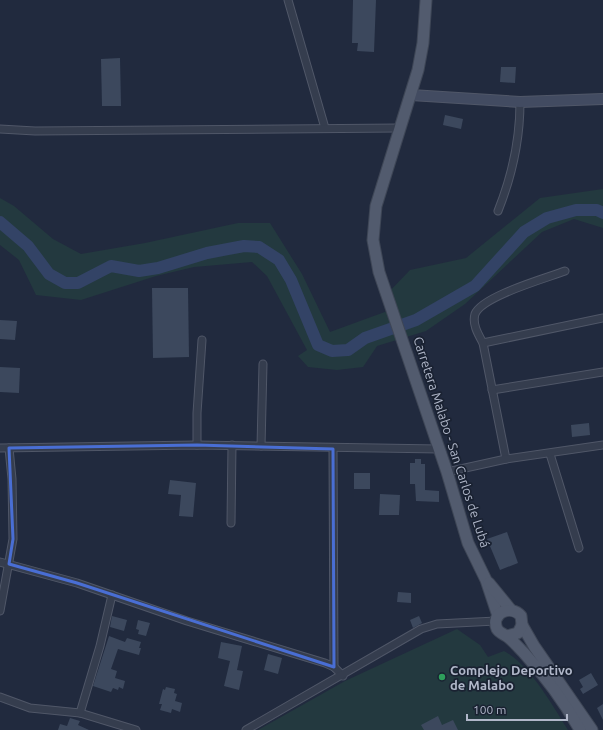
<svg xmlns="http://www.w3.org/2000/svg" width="603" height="730" font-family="Ubuntu,sans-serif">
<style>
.green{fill:#23393f}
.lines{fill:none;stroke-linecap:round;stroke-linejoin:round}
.river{stroke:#334366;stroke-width:12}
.building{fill:#3c485d}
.street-casing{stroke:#505768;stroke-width:9}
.secondary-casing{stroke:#505768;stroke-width:12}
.primary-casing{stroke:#3e4656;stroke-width:13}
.street{stroke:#353d4e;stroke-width:7}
.secondary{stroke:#424b61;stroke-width:10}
.primary{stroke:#525b6e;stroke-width:11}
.marked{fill:none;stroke:#496ed4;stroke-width:3;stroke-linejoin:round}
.leisure-dot{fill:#2e9e5b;stroke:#1a2232;stroke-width:1.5}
.labels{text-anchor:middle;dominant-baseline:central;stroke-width:3.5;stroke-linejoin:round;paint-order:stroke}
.street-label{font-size:13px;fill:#b0b7c9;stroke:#1a2232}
.poi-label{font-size:13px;font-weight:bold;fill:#b0b7c9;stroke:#1a2232;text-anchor:start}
</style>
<rect width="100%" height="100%" fill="#212a3e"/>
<g class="green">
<polygon points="603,189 603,228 574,219 542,232 465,304 426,331 377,346 363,367 337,370 308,367 298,356 307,350 267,276 252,262 194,267 156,276 81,300 36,295 19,260 0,245 0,198 14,206 53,239 81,254 145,243 238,223 270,223 302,274 330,332 393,309 387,294 410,270 466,258 540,198"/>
<path d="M457 629 480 645 488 657 504 651C530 665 552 705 568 730H258L345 681Z"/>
</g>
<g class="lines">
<polyline class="river" points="0,222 28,246 49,274 65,283 78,283 111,266 139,271 158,268 207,253 244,246 259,247 279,260 291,280 318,345 332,351 348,350 365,338 416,320 475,286 524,232 547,218 576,210 597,210 603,213"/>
</g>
<g class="building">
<polygon points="353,0 376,0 374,52 357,51 358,43 352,43"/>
<polygon points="120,58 121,106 102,106 101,59"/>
<polygon points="501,67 516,67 515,83 500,82"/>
<polygon points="445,115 463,119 461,129 443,125"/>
<polygon points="152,288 188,288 189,357 153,358"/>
<polygon points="0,320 17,321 15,340 0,339"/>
<polygon points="0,367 20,368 19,393 0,392"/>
<polygon points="589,423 590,435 572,437 571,425"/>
<polygon points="415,459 421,459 421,464 425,464 425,490 439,491 439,502 416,501 415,484 410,484 410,463 415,463"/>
<rect x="354" y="473" width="16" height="16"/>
<polygon points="170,480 196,483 193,517 179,516 181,495 168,494"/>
<polygon points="380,494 400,495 399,515 379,515"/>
<polygon points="507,532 518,563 500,570 487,539"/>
<polygon points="398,592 411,593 411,603 397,602"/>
<polygon points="112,616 127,620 124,631 110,627"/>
<polygon points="419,616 422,623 413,628 410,620"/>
<polygon points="138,620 150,623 146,636 138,634 139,630 136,629"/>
<polygon points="109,636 125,642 127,638 141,642 139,648 141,648 139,655 118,649 111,669 117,671 115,678 125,681 123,689 119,687 118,690 113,688 111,692 93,686"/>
<polygon points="221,642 242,646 237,670 243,671 239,690 224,686 230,661 218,658"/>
<polygon points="268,654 282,658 278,674 264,670"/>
<polygon points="591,673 598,685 583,694 580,689 583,687 579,680"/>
<polygon points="166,687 175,689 174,693 177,694 175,701 182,703 180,712 172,709 171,713 160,710 162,704 159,704 163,689 165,690"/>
<polygon points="603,704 603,720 597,708"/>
<polygon points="438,716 442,725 453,720 458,730 424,730 421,725"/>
<polygon points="70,718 80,721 78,725 89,730 58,730 60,724 67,726"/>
</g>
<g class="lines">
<defs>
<g id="street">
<polyline points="288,0 325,128"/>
<polyline points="0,129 35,131 399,128"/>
<path d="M498 211C512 176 520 140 520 102"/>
<polyline points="483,343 603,318"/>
<polyline points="492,390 603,372"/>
<polyline points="197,445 197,413 202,340"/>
<polyline points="261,446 263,364"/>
<polyline points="0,448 197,445 439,449"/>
<polyline points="333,449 334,667"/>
<polyline points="550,454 579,548"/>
<path d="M506 459 483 343C478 334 472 324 475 314 482 296 547 278 565 271"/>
<polyline points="447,472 506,459 603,445"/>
<polyline points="231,523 232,445"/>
<polyline points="0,562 77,583 187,621 325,663 334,667 343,676"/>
<polyline points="0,611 13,539 12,479 9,448"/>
<polyline points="0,697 30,708 80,713 136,730"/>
<polyline points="80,713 100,646 112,595"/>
<polyline points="246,730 421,629 437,624 496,621"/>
</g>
<polyline id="secondary" points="411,95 520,102 603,99"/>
<g id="primary">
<polyline points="426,0 423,43 418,70 376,206 373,240 379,272 447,472 468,543 486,580 498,616"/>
<polyline points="489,583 511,610"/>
<polyline points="522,625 534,646 592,730"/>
<path d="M507 636 518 633 522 625 521 616C511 604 490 613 497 629 500 634 505 634 509 638 514 642 519 648 524 653 545 676 565 703 580 730"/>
</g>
</defs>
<use href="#street" class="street-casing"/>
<use href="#secondary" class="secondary-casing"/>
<use href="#primary" class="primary-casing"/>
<use href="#street" class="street"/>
<use href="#secondary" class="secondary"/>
<use href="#primary" class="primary"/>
</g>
<path class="marked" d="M197 445 333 449 334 667 77 583 9 564 13 539 9 448Z"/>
<circle class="leisure-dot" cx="442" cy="677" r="4"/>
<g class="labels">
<g class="street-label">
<text transform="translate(452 442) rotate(72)">Carretera Malabo - San Carlos de Lubá</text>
</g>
<g class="poi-label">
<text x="450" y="670">Complejo Deportivo<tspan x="450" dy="15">de Malabo</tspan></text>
</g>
</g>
<path d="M467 714v6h100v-6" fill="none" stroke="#b0b7c9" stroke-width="2"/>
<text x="473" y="714" font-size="12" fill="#b0b7c9" stroke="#1a2232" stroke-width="3" paint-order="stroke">100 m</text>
</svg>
